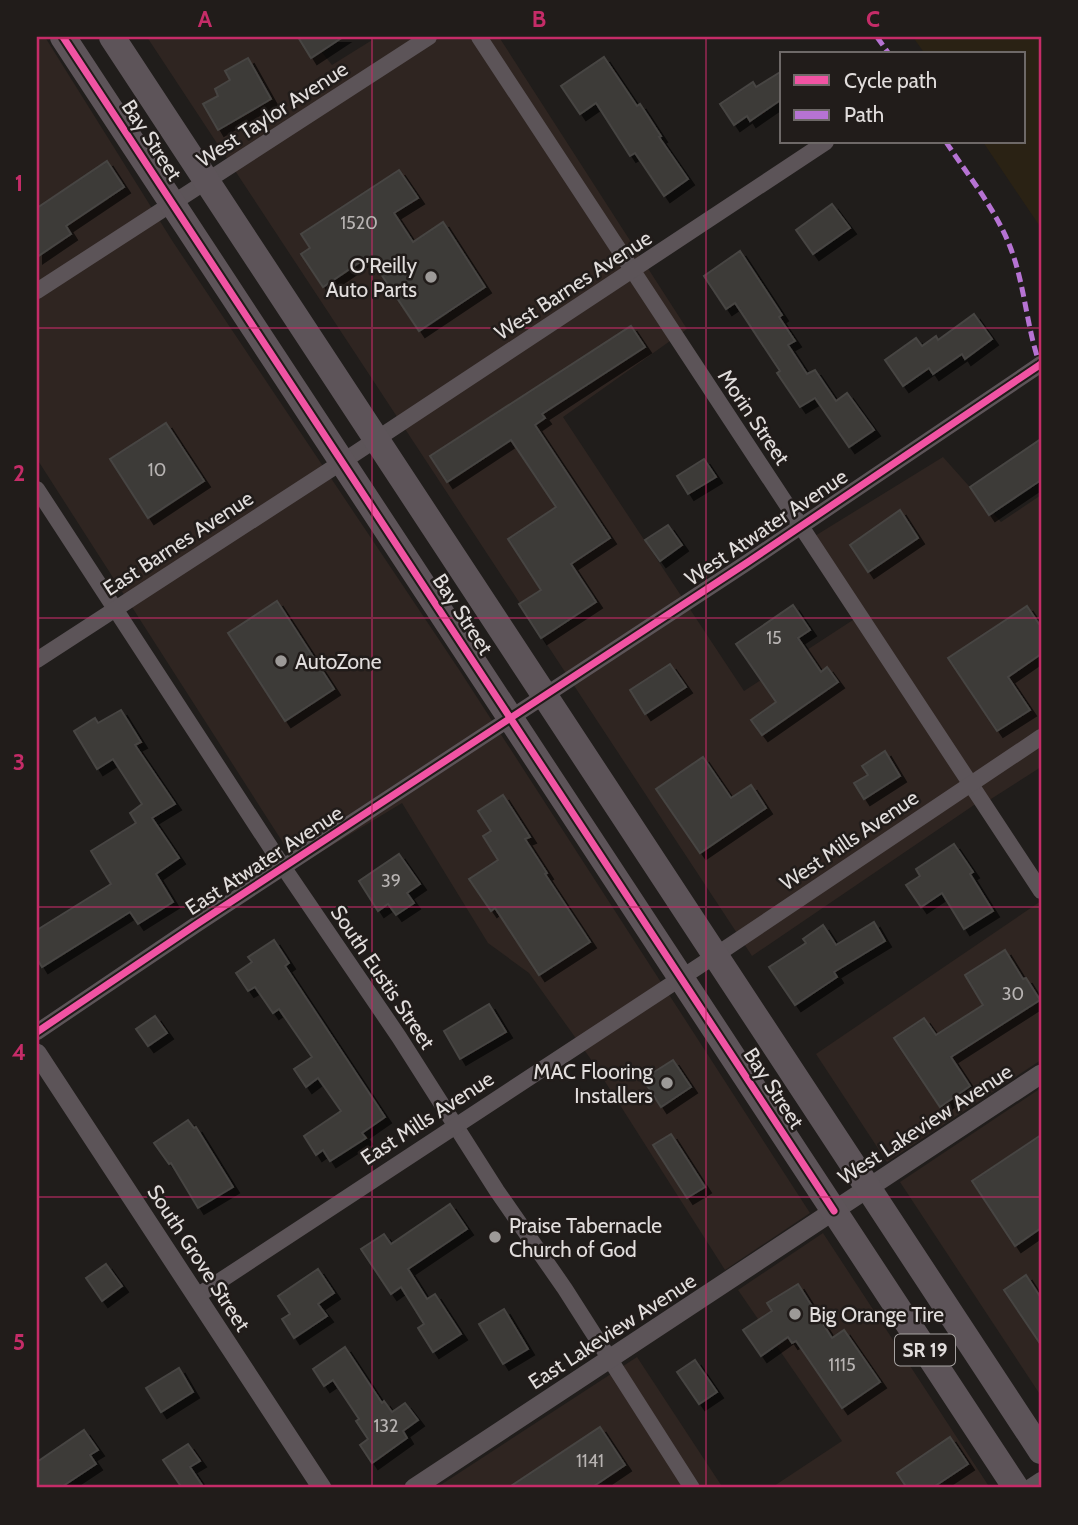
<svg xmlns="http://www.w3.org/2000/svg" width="1078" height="1525" font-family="Cabin,sans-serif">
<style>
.built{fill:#2f2521}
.education{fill:#2a2214}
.building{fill:#3c3a39;stroke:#474543;stroke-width:2;filter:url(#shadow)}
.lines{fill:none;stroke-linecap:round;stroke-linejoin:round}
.minor{stroke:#5c5458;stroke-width:16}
.tertiary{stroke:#5c5458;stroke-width:19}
.primary{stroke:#5d5459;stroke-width:26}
.quiet{stroke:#b673d3;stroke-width:5;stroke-dasharray:10 5;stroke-linecap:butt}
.cycleway-casing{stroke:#211c1a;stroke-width:11}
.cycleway{stroke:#f153a3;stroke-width:7}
.grid{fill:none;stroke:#c52c68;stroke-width:2;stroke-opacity:0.55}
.poi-dot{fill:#9d9a98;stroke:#211c1a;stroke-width:2.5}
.labels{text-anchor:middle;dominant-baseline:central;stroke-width:5;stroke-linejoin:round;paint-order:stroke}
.number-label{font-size:18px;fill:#b8b4b3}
.shield{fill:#211c1a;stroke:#a7a3a2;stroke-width:2}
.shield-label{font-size:19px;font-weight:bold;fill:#e1dddc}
.street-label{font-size:21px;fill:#e1dddc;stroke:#211c1a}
.poi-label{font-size:21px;fill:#e1dddc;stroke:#211c1a;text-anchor:start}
.neatline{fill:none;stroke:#c52c68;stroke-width:2.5}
.grid-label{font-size:23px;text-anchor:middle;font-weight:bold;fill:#c52c68}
</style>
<defs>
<filter id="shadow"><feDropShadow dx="6" dy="6" stdDeviation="0" flood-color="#0009"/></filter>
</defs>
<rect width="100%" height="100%" fill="#201d1b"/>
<g class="built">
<polygon points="37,37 45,37 173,242 460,671 810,1213 725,1270 590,1058 529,973 488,943 402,803 298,866 37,459"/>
<polygon points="147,37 310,37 332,65 377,37 499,37 687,329 563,417 744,691 856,618 810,539 943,457 1001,522 1041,495 1041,767 980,806 977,803 752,956"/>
<polygon points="1041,901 1041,1060 887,1162 816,1054"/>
<polygon points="1041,1088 1041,1396 900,1182"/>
<polygon points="823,1233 990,1488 771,1488 842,1441 738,1290"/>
<polygon points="637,1357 723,1488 436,1488"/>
</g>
<polygon class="education" points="913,37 1041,37 1041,228 983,142 1024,142 1024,54 925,54"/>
<g class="building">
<polygon points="298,37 343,37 311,58"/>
<polygon points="604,57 637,106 640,104 661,136 659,137 688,179 664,196 635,153 630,156 596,103 580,114 561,86"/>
<polygon points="248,58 271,99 218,130 203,104 218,96 215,89 230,80 225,71"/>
<polygon points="782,71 782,99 750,121 747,116 734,125 720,104 753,82 756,87"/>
<polygon points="107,161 124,187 66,226 71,234 37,257 37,208"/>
<polygon points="399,170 418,198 394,213 413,242 443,222 485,287 419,331 369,256 323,287 301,254 310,248 301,234"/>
<polygon points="832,204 850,228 813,254 796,230"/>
<polygon points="740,251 782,315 779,317 795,341 788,345 807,374 815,370 836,401 847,393 874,430 849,447 815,398 800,407 777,373 780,371 735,303 726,309 704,276"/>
<polygon points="974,314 992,339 965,359 962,354 933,374 929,368 903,386 885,360 916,338 922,346 936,336 938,340"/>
<polygon points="631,326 645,347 542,414 545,418 535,425 610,538 571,564 596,602 541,638 519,604 541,590 508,539 556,507 511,440 447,482 430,456"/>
<polygon points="166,423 204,481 148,518 110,459"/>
<polygon points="1041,439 1041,480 989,515 970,487"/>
<polygon points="704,459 716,477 688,494 677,476"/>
<polygon points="900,510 918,538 868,572 850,545"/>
<polygon points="668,525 682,545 660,561 645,540"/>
<polygon points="277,601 334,689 285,721 228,633"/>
<polygon points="793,605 810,630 798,638 821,672 827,667 838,682 762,735 751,720 776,702 736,644"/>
<polygon points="1027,606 1041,627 1041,654 1008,677 1030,710 997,731 948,658"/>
<polygon points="670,664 686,687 645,714 630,690"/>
<polygon points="121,710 141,742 135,745 175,804 152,818 179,858 156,874 173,902 138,924 130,912 42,967 37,959 37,930 111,884 91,851 136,823 130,813 142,804 113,759 97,769 74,731 95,718 98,723"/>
<polygon points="885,751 900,776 864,799 854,783 868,775 862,766"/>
<polygon points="703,757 731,798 751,785 766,808 700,853 656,789"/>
<polygon points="503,795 530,837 525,839 547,873 545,874 590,942 539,975 495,908 491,911 469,879 498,860 483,836 491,831 478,811"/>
<polygon points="954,844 973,872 970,874 993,911 964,929 942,893 921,907 906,885 920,876 916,869"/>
<polygon points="399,854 420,884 407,893 414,903 396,915 388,904 378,911 359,881"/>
<polygon points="874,922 885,941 834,972 837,977 795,1005 769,967 806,943 803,939 823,925 836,945"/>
<polygon points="274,940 289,963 285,966 385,1117 362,1133 366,1138 330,1161 323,1150 316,1155 304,1136 341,1111 318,1078 306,1087 294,1069 312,1057 279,1009 273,1013 255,987 248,991 236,973 252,962 248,957"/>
<polygon points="1005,950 1023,979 1026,978 1040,1000 951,1057 970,1086 940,1107 894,1038 924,1018 936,1035 983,1005 965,975"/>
<polygon points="489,1004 506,1032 460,1059 444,1031"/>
<polygon points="155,1016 167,1033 148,1046 136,1029"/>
<polygon points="673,1060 691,1087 661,1107 643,1079"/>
<polygon points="188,1120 194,1128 196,1127 233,1187 198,1208 171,1163 169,1164 154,1143"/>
<polygon points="671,1134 705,1187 687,1198 653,1145"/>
<polygon points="1041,1135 1041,1228 1015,1246 972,1181"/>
<polygon points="450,1204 467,1229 408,1269 427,1299 435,1294 461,1334 433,1352 418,1328 424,1324 401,1287 391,1294 361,1249 384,1234 391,1244"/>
<polygon points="106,1264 122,1286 102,1301 86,1278"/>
<polygon points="318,1269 334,1293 318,1304 327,1316 294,1338 282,1319 290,1314 278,1296"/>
<polygon points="1026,1275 1041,1298 1041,1345 1004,1290"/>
<polygon points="798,1284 832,1338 844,1330 880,1382 842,1408 796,1341 792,1343 788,1337 761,1356 743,1330 772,1311 767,1303"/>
<polygon points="504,1309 528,1349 503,1364 479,1324"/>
<polygon points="345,1347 382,1403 384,1401 392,1412 405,1403 418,1420 403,1431 407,1438 372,1463 360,1445 368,1439 356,1421 359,1419 333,1380 324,1386 313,1369"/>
<polygon points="695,1360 717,1392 699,1404 677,1372"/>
<polygon points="179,1368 193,1392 161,1412 146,1388"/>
<polygon points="600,1427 625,1465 591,1488 508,1488"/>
<polygon points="84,1430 98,1450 90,1455 96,1464 60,1488 37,1488 37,1462"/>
<polygon points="950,1437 968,1464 932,1488 907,1488 897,1473"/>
<polygon points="188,1444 200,1461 190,1467 204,1488 182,1488 163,1460"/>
</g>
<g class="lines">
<g class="minor">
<polyline points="479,37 1041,891"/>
<polyline points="37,291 429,37"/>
<polyline points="37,489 284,868 399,1037 497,1191 565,1289 692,1488"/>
<polyline points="37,660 342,462 826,142"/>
<polyline points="37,1032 197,924 748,562 1041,364"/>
<polyline points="197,1296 716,955 1041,737"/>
<polyline points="1029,1488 1041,1480"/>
</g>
<g class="tertiary">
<polyline points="37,1053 322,1488"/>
<polyline points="414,1488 1041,1074"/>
</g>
<g class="primary">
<polyline points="63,37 1016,1488"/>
<polyline points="112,37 1041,1451"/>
</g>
<g class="quiet">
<polyline points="877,37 889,54"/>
<path d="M946 142C967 174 994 207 1009 244 1025 283 1026 326 1040 365"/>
</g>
<defs>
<g id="cycleway">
<polyline points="63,37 834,1211"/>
<polyline points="37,1032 197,924 748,562 1041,364"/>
</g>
</defs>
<use href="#cycleway" class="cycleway-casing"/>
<use href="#cycleway" class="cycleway"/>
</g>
<path class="grid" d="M372 37V1488M706 37V1488M37 328H1041M37 618H1041M37 907H1041M37 1197H1041"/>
<g class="poi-dot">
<circle cx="431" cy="277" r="7"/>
<circle cx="281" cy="661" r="7"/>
<circle cx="667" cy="1083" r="7"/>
<circle cx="495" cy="1237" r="7"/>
<circle cx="795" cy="1314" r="7"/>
</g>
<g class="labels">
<g class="number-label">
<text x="359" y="223">1520</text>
<text x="157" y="470">10</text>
<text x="774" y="638">15</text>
<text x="391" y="881">39</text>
<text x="1013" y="994">30</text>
<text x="842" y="1365">1115</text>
<text x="386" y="1426">132</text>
<text x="590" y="1461">1141</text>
</g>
<rect class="shield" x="895" y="1334.5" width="60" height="31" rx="5"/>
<g class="shield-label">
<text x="925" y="1350">SR 19</text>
</g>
<g class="street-label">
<text transform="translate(272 114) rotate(-33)">West Taylor Avenue</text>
<text transform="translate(152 140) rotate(57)">Bay Street</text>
<text transform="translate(573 285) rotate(-33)">West Barnes Avenue</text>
<text transform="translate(754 417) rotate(56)">Morin Street</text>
<text transform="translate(766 527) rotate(-34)">West Atwater Avenue</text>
<text transform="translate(178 543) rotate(-33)">East Barnes Avenue</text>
<text transform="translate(463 614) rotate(57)">Bay Street</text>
<text transform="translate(849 840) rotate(-34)">West Mills Avenue</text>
<text transform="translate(264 860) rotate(-33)">East Atwater Avenue</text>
<text transform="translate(383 977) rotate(56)">South Eustis Street</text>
<text transform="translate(774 1088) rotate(57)">Bay Street</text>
<text transform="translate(427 1118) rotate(-33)">East Mills Avenue</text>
<text transform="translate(925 1124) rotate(-33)">West Lakeview Avenue</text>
<text transform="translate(199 1258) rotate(57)">South Grove Street</text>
<text transform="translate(612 1331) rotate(-33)">East Lakeview Avenue</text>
</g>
<g class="poi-label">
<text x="417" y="265" text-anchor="end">O'Reilly<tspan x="417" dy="24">Auto Parts</tspan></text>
<text x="295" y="661">AutoZone</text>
<text x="653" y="1071" text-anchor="end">MAC Flooring<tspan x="653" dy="24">Installers</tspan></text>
<text x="509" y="1225">Praise Tabernacle<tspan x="509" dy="24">Church of God</tspan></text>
<text x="809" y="1314">Big Orange Tire</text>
</g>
</g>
<rect width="1078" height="1525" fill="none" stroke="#211c1a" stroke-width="77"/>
<rect x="780" y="52" width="245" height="91" fill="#211c1a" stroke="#6e6968" stroke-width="2"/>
<rect x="794" y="75" width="35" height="10" fill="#f153a3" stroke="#6e6968" stroke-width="2"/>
<text x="844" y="88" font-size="21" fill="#e1dddc">Cycle path</text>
<rect x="794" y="110" width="35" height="10" fill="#b673d3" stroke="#6e6968" stroke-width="2"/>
<text x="844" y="122" font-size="21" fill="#e1dddc">Path</text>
<rect x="38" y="38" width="1002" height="1448" class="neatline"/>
<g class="grid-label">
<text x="205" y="27">A</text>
<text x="539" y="27">B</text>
<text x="873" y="27">C</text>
<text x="19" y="191">1</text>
<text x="19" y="481">2</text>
<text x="19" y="770">3</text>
<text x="19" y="1060">4</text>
<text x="19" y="1350">5</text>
</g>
</svg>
